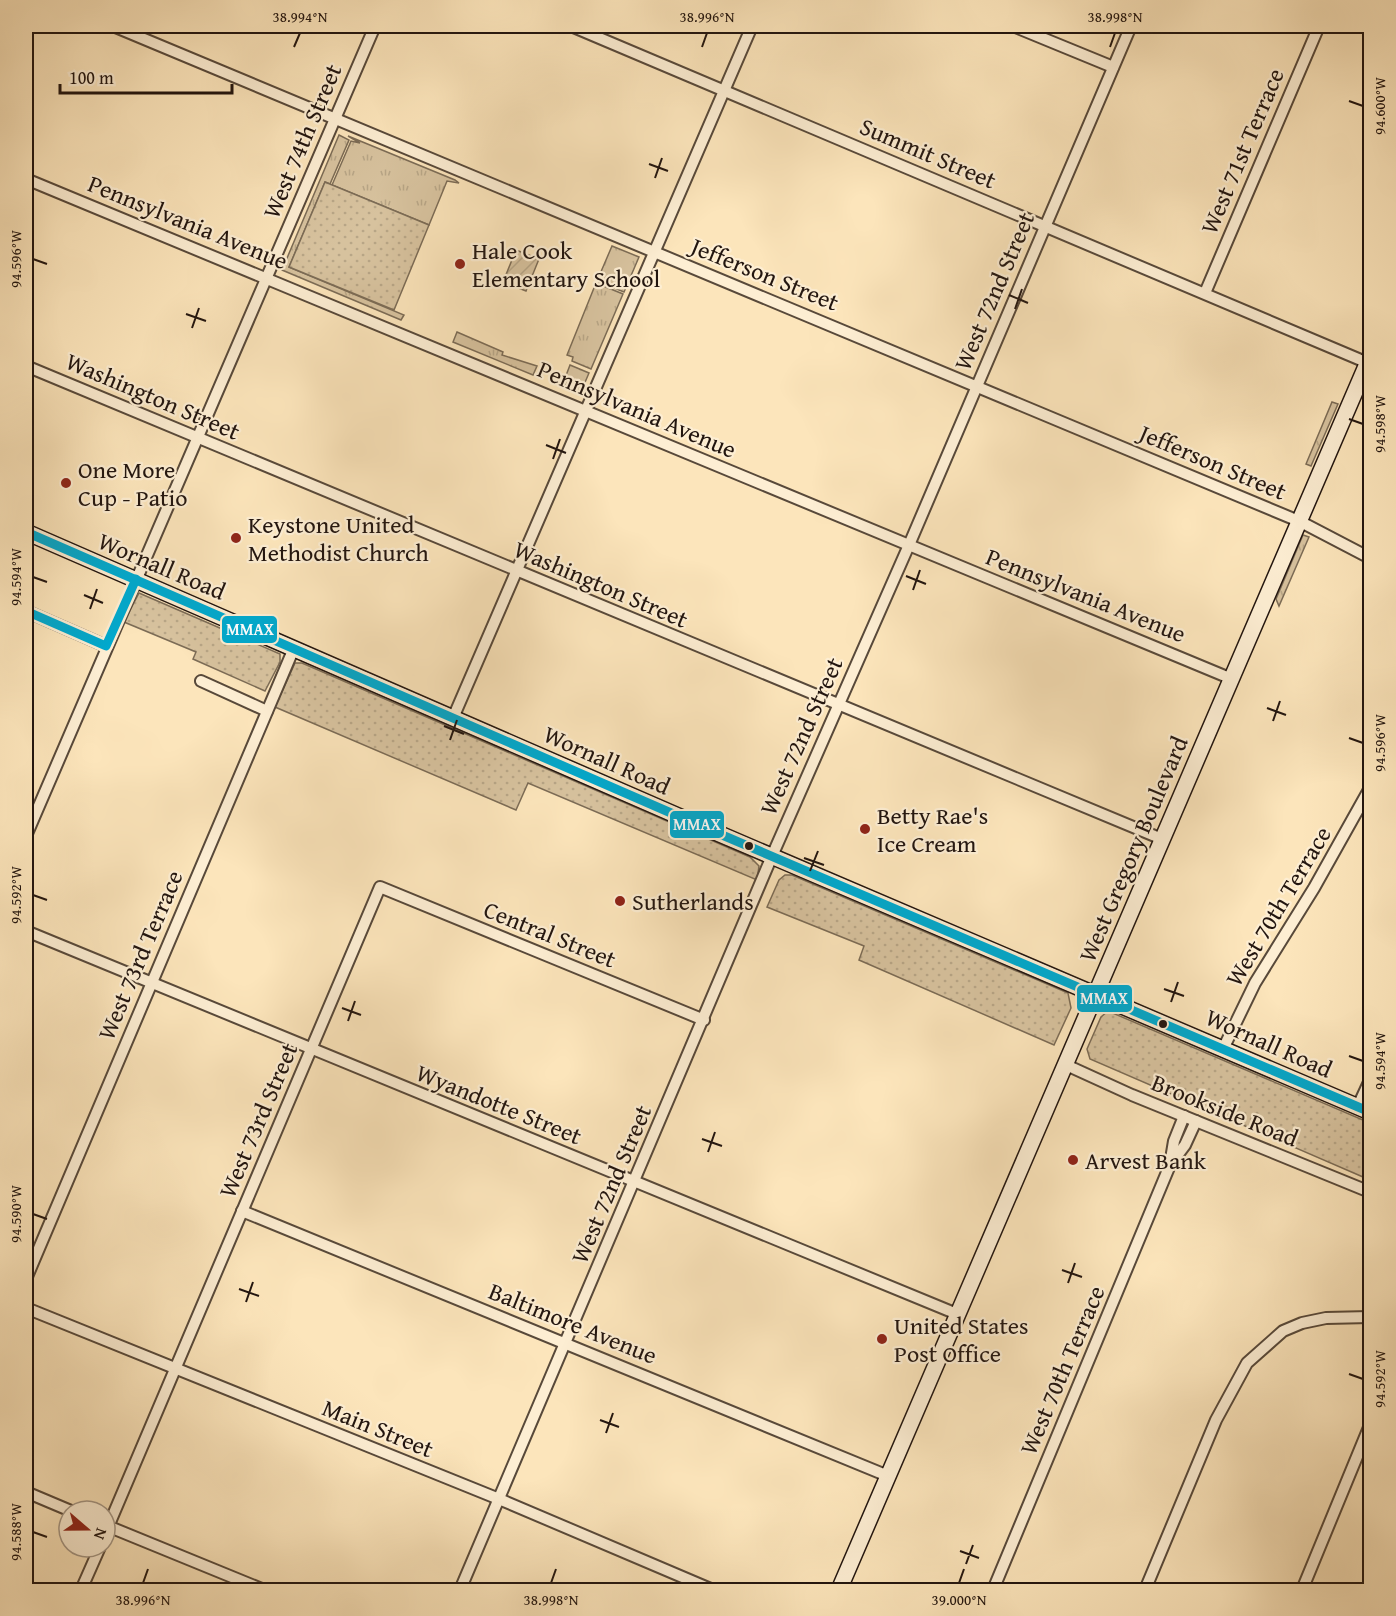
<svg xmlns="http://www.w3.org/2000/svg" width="1396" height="1616" font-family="'Gentium Book Plus',serif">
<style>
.grass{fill:url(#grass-tufts);stroke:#7c6c56;stroke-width:1.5}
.park{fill:url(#park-dots);stroke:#7c6c56;stroke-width:1.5}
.garden{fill:url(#garden-furrows);stroke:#7c6c56;stroke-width:1.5}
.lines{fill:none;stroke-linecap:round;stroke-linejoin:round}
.minor-casing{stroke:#58493a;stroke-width:14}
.secondary-casing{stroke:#22150f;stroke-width:18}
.minor{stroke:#fdeed3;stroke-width:10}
.secondary{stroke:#fdeed3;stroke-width:15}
.bus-1-casing{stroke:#fdeed3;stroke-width:14}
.bus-1{stroke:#00a9ce;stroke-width:9}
.ticks{fill:none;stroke:#22150f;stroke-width:2}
.poi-dot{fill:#8f2418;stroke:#fdeed3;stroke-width:2}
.bus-dot{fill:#22150f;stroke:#fdeed3;stroke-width:2}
.labels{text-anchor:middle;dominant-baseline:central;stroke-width:4.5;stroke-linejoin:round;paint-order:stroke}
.street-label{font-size:24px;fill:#22150f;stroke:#fdeed3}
.poi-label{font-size:24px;fill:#22150f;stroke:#fdeed3;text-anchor:start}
.line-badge{stroke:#fdeed3;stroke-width:2}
.badge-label{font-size:16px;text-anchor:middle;font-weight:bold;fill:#fff}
.neatline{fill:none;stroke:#22150f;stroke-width:2}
.ticks-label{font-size:15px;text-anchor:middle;fill:#22150f}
</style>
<defs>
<pattern id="grass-tufts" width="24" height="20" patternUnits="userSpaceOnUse" patternTransform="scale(1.5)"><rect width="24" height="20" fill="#d7c29e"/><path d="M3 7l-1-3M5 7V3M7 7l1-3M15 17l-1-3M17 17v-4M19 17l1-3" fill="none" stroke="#b8a687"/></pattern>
<pattern id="park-dots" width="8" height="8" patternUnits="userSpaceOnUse" patternTransform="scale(1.5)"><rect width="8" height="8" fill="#d7c29e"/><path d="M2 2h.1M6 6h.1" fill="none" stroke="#b8a687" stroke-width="1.8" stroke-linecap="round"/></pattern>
<pattern id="garden-furrows" width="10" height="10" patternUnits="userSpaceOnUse" patternTransform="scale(1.5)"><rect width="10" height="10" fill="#d7c29e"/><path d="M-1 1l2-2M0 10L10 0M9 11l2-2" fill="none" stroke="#b8a687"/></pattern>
</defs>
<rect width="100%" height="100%" fill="#fce5bb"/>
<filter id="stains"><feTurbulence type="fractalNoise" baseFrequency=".00333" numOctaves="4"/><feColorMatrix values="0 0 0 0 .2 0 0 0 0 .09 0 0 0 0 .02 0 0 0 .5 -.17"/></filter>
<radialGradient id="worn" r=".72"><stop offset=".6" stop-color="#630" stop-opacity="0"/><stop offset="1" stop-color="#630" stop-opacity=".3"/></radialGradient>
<g class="grass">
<polygon points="339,135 349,140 330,184 325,182 289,267 404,315 401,320 282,270"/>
<polygon points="348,136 455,180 459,183 447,181 429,225 332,185 351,141 360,143"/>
<polygon points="612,246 639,257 624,292 597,281"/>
<polygon points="596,283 623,294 591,369 572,361 573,357 567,355"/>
<polygon points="457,332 503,352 502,355 537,366 533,375 453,342"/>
<polygon points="570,365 589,373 580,394 562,386"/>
<polygon points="1332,402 1338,404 1311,466 1306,464"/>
<polygon points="1303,535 1309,537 1279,606 1276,599"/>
</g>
<g class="park">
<polygon points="325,182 429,225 394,310 289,267"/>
<polygon points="139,593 280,654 280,662 265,691 193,659 196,652 124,622"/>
<polygon points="295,663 302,663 750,857 759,866 757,880 528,783 516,810 275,707"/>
<polygon points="785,875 792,875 1068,993 1071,1008 1054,1045 859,960 864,946 767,907 779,880"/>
<polygon points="1108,1011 1370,1123 1370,1180 1090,1059 1087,1049 1101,1017"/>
</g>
<polygon class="garden" points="516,250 539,259 526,291 503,282"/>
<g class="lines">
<defs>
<g id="minor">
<polyline points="113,26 1301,522 1370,558"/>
<polyline points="571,26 1368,363"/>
<polyline points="1013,26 1113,67"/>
<polyline points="26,179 1232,679"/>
<polyline points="1205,293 1319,26"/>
<polyline points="26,366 1162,839"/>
<polyline points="26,611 106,646"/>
<polyline points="201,681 267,711"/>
<polyline points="453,718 752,26"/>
<polyline points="26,836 375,26"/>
<polyline points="26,931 957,1314"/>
<polyline points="1224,1047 1255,983 1314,888 1370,788"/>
<polyline points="1064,1064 1132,1095 1370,1192"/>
<polyline points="1358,1106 1370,1080"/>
<polyline points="1170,1165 1174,1141 1184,1116"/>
<polyline points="242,1211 888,1476"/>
<polyline points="26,1279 294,648"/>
<polyline points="26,1308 499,1499 713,1590"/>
<polyline points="26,1492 71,1511"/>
<polyline points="105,1525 264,1590"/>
<polyline points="105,1534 380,887 704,1020"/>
<polyline points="81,1590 100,1547"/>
<polyline points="460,1590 772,856 909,545 1131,26"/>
<polyline points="993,1590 1170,1165 1185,1145 1196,1121"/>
<polyline points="1145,1590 1216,1420 1247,1363 1283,1331 1302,1323 1326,1318 1370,1317"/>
<polyline points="1302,1590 1370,1425"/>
</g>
<g id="secondary">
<polyline points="26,532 694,823 1370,1112"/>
<polyline points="839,1590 1370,357"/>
</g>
</defs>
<use href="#minor" class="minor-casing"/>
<use href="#secondary" class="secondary-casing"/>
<use href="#minor" class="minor"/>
<use href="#secondary" class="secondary"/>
<defs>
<g id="bus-1">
<polyline points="26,532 694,823 1370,1112"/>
<polyline points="26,611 106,646 136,579"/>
</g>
</defs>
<use href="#bus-1" class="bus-1-casing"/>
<use href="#bus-1" class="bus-1"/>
</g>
<path class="ticks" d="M294 47 300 33M702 47 707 33M1110 47 1115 33M1349 101 1363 106M649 164 668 171M655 178 662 158M33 259 47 264M1009 295 1028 303M1015 309 1022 289M186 314 206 321M192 328 199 308M1349 419 1363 424M546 445 566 453M553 459 560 439M906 576 926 584M33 577 47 582M913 590 920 570M84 595 103 603M90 609 97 589M1267 708 1286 715M1273 721 1280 701M444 726 464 734M1349 738 1363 743M450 740 457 720M804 858 824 865M810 871 818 851M33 895 47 900M1164 989 1184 996M1171 1002 1178 982M342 1008 361 1015M348 1021 355 1001M1349 1056 1363 1061M702 1139 722 1146M708 1152 715 1132M33 1214 47 1219M1062 1270 1082 1277M1068 1283 1075 1263M239 1289 259 1296M246 1302 253 1282M1349 1374 1363 1379M600 1420 619 1427M606 1433 613 1413M33 1532 47 1537M960 1551 979 1558M966 1564 973 1545M143 1583 148 1569M551 1583 556 1569M959 1583 964 1569"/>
<g class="poi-dot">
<circle cx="460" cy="264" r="6"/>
<circle cx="66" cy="483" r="6"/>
<circle cx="236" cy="538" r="6"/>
<circle cx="865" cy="829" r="6"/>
<circle cx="620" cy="901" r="6"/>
<circle cx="1073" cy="1160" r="6"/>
<circle cx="882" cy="1339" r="6"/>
</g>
<g class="bus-dot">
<circle cx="749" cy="846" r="5"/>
<circle cx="1163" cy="1024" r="5"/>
</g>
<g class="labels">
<g class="street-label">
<text transform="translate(302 141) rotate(-67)">West 74th Street</text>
<text transform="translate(1242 151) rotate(-67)">West 71st Terrace</text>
<text transform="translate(928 153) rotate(23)">Summit Street</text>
<text transform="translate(188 222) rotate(22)">Pennsylvania Avenue</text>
<text transform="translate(765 274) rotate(22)">Jefferson Street</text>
<text transform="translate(994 291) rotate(-67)">West 72nd Street</text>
<text transform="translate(153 396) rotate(23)">Washington Street</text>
<text transform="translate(637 409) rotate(23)">Pennsylvania Avenue</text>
<text transform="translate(1213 462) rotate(23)">Jefferson Street</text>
<text transform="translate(162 566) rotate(23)">Wornall Road</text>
<text transform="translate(601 584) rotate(23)">Washington Street</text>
<text transform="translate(1086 595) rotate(22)">Pennsylvania Avenue</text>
<text transform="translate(801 736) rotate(-66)">West 72nd Street</text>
<text transform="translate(607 760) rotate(24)">Wornall Road</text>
<text transform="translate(1133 849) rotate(-67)">West Gregory Boulevard</text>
<text transform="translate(1278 906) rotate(-59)">West 70th Terrace</text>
<text transform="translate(550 934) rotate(22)">Central Street</text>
<text transform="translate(140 955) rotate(-67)">West 73rd Terrace</text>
<text transform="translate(1269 1043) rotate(24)">Wornall Road</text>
<text transform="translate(499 1104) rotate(22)">Wyandotte Street</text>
<text transform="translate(1225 1110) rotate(22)">Brookside Road</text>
<text transform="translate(258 1120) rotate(-67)">West 73rd Street</text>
<text transform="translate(611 1184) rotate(-67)">West 72nd Street</text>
<text transform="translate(573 1323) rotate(22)">Baltimore Avenue</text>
<text transform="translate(1062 1370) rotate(-67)">West 70th Terrace</text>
<text transform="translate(378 1428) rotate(22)">Main Street</text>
</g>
<g class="poi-label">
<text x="472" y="250">Hale Cook<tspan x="472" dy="28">Elementary School</tspan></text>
<text x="78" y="469">One More<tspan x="78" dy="28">Cup - Patio</tspan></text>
<text x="248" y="524">Keystone United<tspan x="248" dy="28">Methodist Church</tspan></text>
<text x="877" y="815">Betty Rae's<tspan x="877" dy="28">Ice Cream</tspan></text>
<text x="632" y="901">Sutherlands</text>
<text x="1085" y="1160">Arvest Bank</text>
<text x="894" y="1325">United States<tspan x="894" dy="28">Post Office</tspan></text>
</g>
</g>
<g class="line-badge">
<rect x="221" y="615" width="57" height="29" rx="6" fill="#00a9ce"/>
<rect x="669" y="810" width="56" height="29" rx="6" fill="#00a9ce"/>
<rect x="1076" y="984" width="57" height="29" rx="6" fill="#00a9ce"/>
</g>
<g class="badge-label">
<text x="250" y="635">MMAX</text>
<text x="697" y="830">MMAX</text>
<text x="1104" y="1004">MMAX</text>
</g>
<rect width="1396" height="1616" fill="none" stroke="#fce5bb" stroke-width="66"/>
<g transform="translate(87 1529) rotate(110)"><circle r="28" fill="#fdeed3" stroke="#a59785" stroke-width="1.5"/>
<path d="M0-4.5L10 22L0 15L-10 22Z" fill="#8f2418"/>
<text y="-9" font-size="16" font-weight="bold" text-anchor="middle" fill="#22150f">N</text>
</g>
<path d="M60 84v9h172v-9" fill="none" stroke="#22150f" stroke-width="3"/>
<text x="69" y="84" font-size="18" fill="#22150f" stroke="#fdeed3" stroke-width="4.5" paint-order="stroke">100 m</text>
<rect x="33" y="33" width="1330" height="1550" class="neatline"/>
<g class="ticks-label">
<text x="300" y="22">38.994°N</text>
<text x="707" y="22">38.996°N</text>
<text x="1115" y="22">38.998°N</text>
<text transform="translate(1380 106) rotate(-90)" y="5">94.600°W</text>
<text transform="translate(16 259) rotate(-90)" y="5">94.596°W</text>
<text transform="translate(1380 424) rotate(-90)" y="5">94.598°W</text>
<text transform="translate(16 577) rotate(-90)" y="5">94.594°W</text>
<text transform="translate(1380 743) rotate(-90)" y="5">94.596°W</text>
<text transform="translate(16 895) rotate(-90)" y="5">94.592°W</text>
<text transform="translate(1380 1061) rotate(-90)" y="5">94.594°W</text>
<text transform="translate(16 1214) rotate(-90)" y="5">94.590°W</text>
<text transform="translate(1380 1379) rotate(-90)" y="5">94.592°W</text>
<text transform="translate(16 1532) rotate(-90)" y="5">94.588°W</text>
<text x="143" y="1605">38.996°N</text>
<text x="551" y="1605">38.998°N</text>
<text x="959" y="1605">39.000°N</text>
</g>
<rect width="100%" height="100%" filter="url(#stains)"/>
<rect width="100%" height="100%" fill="url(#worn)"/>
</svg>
